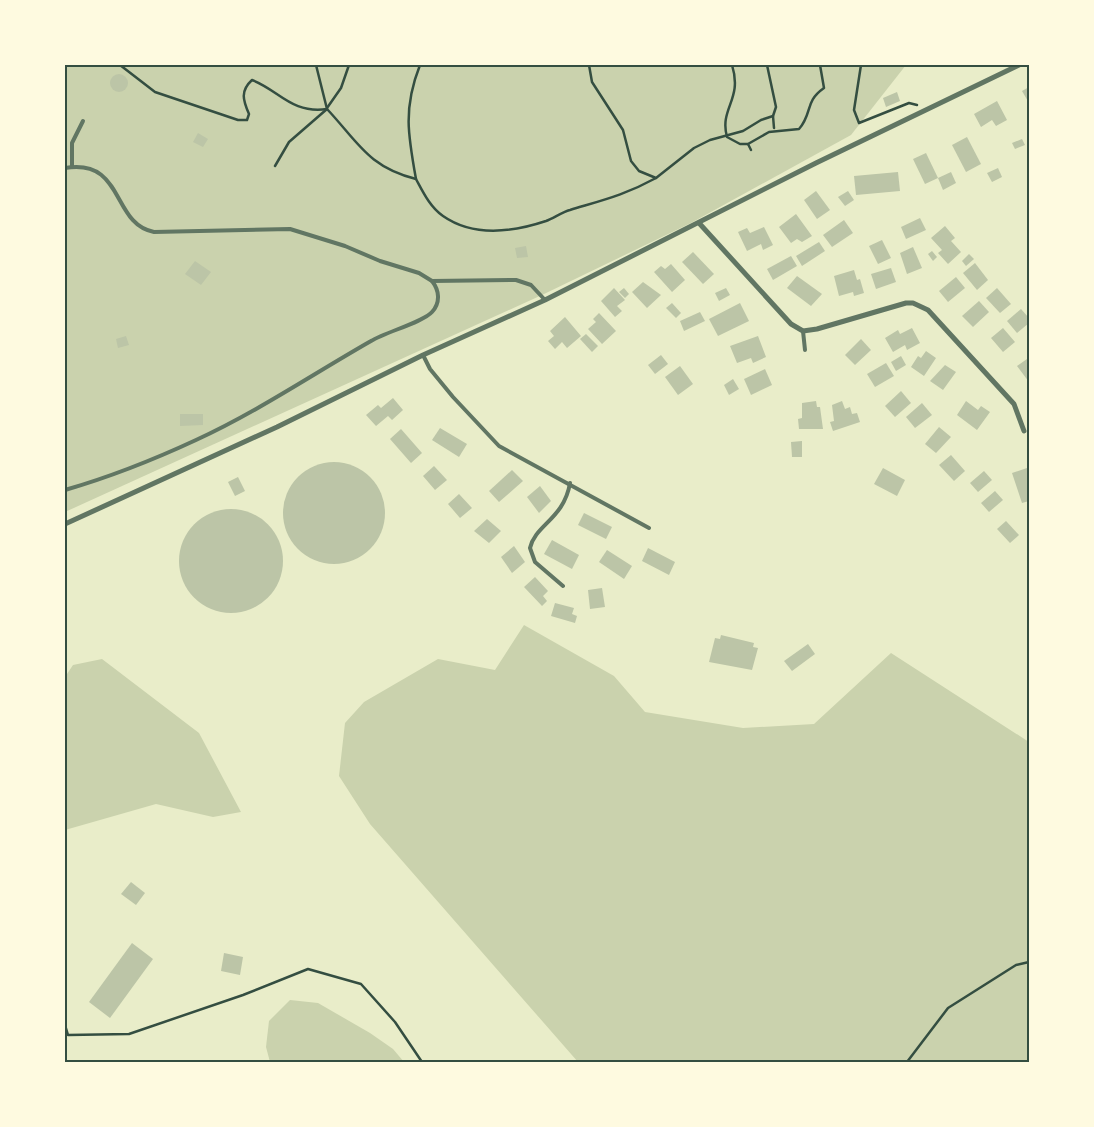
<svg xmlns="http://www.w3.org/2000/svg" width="1094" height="1127" font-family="Rubik,sans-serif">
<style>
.green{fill:#cad2ad}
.building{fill:#bcc5a7}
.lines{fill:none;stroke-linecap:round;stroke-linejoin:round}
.path{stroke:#344e41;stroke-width:2.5}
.service{stroke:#617663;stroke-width:4}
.minor{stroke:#617663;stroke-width:5}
.neatline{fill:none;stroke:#344e41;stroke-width:2}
</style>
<rect width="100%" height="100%" fill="#e9edc9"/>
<g class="green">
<polygon points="65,65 906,65 851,135 691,223 542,295 65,512"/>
<polygon points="524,625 614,676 645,712 743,728 814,724 891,653 1029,742 1029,1062 578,1062 370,824 339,776 345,723 364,702 438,659 495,670"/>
<polygon points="102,659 199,733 241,812 213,817 156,804 65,830 65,677 73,665"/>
<polygon points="290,1000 318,1003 370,1033 393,1049 404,1062 270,1062 266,1047 269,1021"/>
</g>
<g class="building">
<circle cx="119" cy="83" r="9"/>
<polygon points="1029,87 1029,103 1022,91"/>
<polygon points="897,92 900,101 886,107 883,98"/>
<polygon points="997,101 1007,120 996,126 992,120 981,127 974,114"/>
<polygon points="198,133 208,139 203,147 193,142"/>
<polygon points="967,137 981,164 966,172 952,145"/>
<polygon points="1022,139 1025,145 1015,149 1012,143"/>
<polygon points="926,153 938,178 925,184 913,159"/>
<polygon points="998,168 1002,177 992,182 987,173"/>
<polygon points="898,172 900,191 856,195 854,176"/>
<polygon points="951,172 956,183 943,190 938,178"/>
<polygon points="816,191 830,210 817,219 804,200"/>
<polygon points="848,191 854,200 845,206 838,197"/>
<polygon points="796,214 812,236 802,242 797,239 791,243 779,227"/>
<polygon points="920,218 926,230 906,239 901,227"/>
<polygon points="844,220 853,233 832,247 823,235"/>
<polygon points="945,226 955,238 951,241 961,252 948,264 938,253 942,250 931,238"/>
<polygon points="764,227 773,245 763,250 761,244 747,251 738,232 747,228 750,233"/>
<polygon points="882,240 891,258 878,264 869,246"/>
<polygon points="819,242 825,251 802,266 796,256"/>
<polygon points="526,246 528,257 517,258 515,248"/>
<polygon points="913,247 922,268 907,274 900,253"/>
<polygon points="932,251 937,257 933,261 928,254"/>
<polygon points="693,252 714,274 703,284 682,262"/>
<polygon points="969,254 974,259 966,266 962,261"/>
<polygon points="791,256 797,266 773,280 767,269"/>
<polygon points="195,261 211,272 201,285 185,274"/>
<polygon points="975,263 988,280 977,290 963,273"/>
<polygon points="671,264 685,280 672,292 654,272 661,266 665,269"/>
<polygon points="891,268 896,282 876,289 871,274"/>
<polygon points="854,270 857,280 860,279 864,293 854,296 853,292 839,296 834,276"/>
<polygon points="797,276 822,294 811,306 787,288"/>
<polygon points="956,277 965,288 948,302 939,291"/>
<polygon points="643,282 661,295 647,308 632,292"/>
<polygon points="614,288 625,300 617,306 622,311 615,317 601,301"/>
<polygon points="624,288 629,294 625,298 619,292"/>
<polygon points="726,288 730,295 719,301 715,293"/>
<polygon points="997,288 1011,304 1000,313 986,298"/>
<polygon points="979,301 989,312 973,327 962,316"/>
<polygon points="672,303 681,313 676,318 666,308"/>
<polygon points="740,303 749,321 718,336 709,319"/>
<polygon points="1021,309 1029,318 1029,323 1017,333 1007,321"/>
<polygon points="700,312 705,321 684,331 680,321"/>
<polygon points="599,313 616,331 602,344 588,329 596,322 593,319"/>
<polygon points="565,317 581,336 567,348 562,342 555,349 548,341 554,336 550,331"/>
<polygon points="912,328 920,343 907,350 905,345 893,352 885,338 898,330 900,334"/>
<polygon points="1003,328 1015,342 1003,352 991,338"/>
<polygon points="586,334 598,346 592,352 580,339"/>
<polygon points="126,336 129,345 118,348 116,339"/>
<polygon points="758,336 766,357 753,363 751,358 737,363 730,346"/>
<polygon points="861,339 871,350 855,365 845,355"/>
<polygon points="926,351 936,358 924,376 911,367 918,356 921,358"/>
<polygon points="661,355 668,364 655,374 648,365"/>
<polygon points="901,356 906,365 896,371 891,362"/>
<polygon points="1027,359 1029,363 1029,382 1017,366"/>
<polygon points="886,363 894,376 875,387 867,374"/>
<polygon points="945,365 956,372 943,390 930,381"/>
<polygon points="680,366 693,384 678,395 665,377"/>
<polygon points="765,369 772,385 751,395 744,379"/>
<polygon points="733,379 739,389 729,395 724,385"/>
<polygon points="901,391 911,403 895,417 885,406"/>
<polygon points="393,398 403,410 392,420 388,416 376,426 366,415 378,405 381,408"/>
<polygon points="816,401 817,407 820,407 823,429 799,429 798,419 802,418 802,403"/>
<polygon points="842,401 845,409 850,407 852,414 857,413 860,422 833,431 830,422 834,421 832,405"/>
<polygon points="966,401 978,410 981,406 990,412 977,430 957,415"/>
<polygon points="922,403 932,415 915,428 906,417"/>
<polygon points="180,414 203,414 203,425 180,426"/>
<polygon points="939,427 951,437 936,453 925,444"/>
<polygon points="440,428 467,444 459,457 432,440"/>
<polygon points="401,429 422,453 411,463 390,439"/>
<polygon points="802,441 802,457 792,457 791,442"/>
<polygon points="951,455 965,471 954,481 939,465"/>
<circle cx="334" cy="513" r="51"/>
<polygon points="434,466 447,480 435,490 423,476"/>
<polygon points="883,468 905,480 897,496 874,484"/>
<polygon points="1027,468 1029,501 1022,503 1012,473"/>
<polygon points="512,470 523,481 499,502 489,491"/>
<polygon points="984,471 992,480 978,492 970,483"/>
<polygon points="238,477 245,491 235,496 228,482"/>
<polygon points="540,486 551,501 539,513 527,497"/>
<polygon points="995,491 1003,500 989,512 981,503"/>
<polygon points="459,494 472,508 460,518 448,504"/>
<circle cx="231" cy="561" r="52"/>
<polygon points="584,513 612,527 606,539 578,525"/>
<polygon points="487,519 501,531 489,543 474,531"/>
<polygon points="1006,521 1019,535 1010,543 997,529"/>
<polygon points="552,540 579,555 572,569 544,554"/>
<polygon points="514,546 525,562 512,573 501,557"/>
<polygon points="648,548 675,562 669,575 642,561"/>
<polygon points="607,550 632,566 624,579 599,562"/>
<polygon points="535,577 548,591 543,596 547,601 542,606 524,587"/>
<polygon points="602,588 605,607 590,609 588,590"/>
<polygon points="555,603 574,608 572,614 577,616 575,623 551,616"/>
<polygon points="721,635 754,643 753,647 758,648 752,670 709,662 715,638 720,639"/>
<polygon points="808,644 815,654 792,671 784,661"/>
<polygon points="131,882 145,893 136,905 121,894"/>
<polygon points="132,943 153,959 110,1018 89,1002"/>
<polygon points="224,953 243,957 240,975 221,971"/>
</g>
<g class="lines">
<g class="path">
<path d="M120 65 155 92 238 120H247L249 114C243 100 240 91 252 80 279 90 291 114 327 109L316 65"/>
<polyline points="589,65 592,82 623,130 631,161 639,171 656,178 694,148 710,140 743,131 761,120 773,116 776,107 767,65"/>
<path d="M732 65C743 100 719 108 727 137L740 144H748L769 132 799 129C813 113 804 102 824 88L820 65"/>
<polyline points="861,65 854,110 859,123 909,103 917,105"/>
<polyline points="327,108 341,88 349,65"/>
<polyline points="773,116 774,128"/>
<polyline points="748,144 751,150"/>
<path d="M275 166 289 142 327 109C358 142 368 167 416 179 423 192 430 207 443 216 473 237 513 232 546 221 554 218 562 212 570 210 603 200 625 195 656 178"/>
<path d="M416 179C408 135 403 108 420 65"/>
<polyline points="65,1025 68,1035 129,1034 243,995 308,969 361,984 395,1022 422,1062"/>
<polyline points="907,1062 948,1008 1016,965 1029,962"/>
</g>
<g class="service">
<polyline points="72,167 72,143 83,121"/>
<path d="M65 168C125 158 111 224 154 232L290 229 345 246 380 261 419 273 432 281 516 280 531 285 545 300"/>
<polyline points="803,331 805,350"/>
<polyline points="423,355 430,369 453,397 499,446 649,528"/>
<path d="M65 490C110 477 153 460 196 440 257 412 313 374 371 341 386 332 423 322 432 312 441 302 439 290 432 281"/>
<path d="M563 586 535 562 530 548C535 525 564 519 570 483"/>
</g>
<g class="minor">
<polyline points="699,223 791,324 803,331 817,329 906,303 913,303 928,310 1014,404 1024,431"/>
<polyline points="65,524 277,427 423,355 545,300 816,163 1019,65"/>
</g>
</g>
<rect width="1094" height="1127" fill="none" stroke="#fefae0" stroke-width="132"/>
<rect x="66" y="66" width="962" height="995" class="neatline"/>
</svg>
